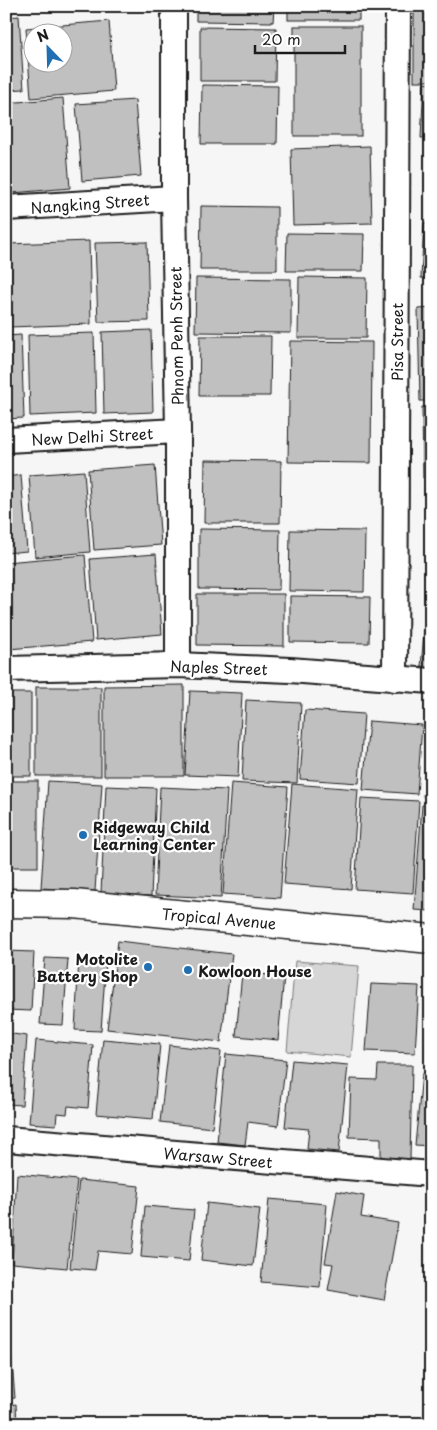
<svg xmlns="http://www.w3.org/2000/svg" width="437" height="1430" font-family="'Playpen Sans',sans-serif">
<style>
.green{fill:#d6d6d6;stroke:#797979}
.building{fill:#c0c0c0;stroke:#1c1c1c;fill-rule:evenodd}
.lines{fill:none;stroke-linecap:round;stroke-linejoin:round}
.street-casing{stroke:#1c1c1c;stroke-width:28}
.secondary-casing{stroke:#1c1c1c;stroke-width:31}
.street{stroke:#fff;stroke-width:24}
.secondary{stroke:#fff;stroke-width:28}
.poi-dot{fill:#1f6fb2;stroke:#fff;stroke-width:2}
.labels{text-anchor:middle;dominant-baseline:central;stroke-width:4.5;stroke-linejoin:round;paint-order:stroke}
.street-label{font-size:15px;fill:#1c1c1c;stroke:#fff}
.poi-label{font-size:15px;font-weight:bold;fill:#1c1c1c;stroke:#fff;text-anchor:start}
</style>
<rect width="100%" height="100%" fill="#f6f6f6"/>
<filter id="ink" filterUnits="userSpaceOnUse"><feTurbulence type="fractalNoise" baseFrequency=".02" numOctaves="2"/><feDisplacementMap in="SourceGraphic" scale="10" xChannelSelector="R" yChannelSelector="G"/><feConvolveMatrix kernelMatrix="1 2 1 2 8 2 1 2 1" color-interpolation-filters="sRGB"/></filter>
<g filter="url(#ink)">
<polygon class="green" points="295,961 359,966 351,1057 287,1051"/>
<g class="building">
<polygon points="196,6 274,6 273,22 196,21"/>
<rect x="288" y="6" width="71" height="14"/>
<rect x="414" y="12" width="17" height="69"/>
<polygon points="19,16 24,89 6,90 6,17"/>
<path d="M109 21 114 91 31 98 26 28ZM32 32H62V62H32Z"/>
<rect x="294" y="26" width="67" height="110"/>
<polygon points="200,27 276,28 275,81 200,81"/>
<polygon points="424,83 431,84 431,138 421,138"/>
<polygon points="202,85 278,86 277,144 201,144"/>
<polygon points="63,98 70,188 12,193 6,123 6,103"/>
<polygon points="135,100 141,176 82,181 76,104"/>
<polygon points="370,146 372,223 293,225 291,149"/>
<polygon points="201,206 277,207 277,270 200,270"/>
<polygon points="424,223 431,223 431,278 421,278"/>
<polygon points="287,233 364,234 363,271 286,271"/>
<polygon points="89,241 91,324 10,327 8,244"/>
<polygon points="147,242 149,321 98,322 95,243"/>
<polygon points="299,277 367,278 366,338 298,338"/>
<polygon points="196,278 291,279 291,333 195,332"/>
<polygon points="431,308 431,401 420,401 418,309"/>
<polygon points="151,330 153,412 104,414 102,332"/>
<polygon points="94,333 96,413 30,416 28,335"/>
<polygon points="21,335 24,418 6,419 6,336"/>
<polygon points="200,336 271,336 270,396 199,396"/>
<polygon points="290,341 372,342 371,463 288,462"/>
<polygon points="422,407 431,407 431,478 423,478"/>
<polygon points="205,460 281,461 280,523 204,523"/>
<polygon points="155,465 161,545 94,550 88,470"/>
<polygon points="84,471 90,552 35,557 29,475"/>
<polygon points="21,475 27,551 6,553 6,477"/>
<polygon points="199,529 280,530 279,590 199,589"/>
<polygon points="290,530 365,531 364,592 289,591"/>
<polygon points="156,554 162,634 96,640 90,559"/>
<polygon points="85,555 92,642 8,649 6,625 6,562"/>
<polygon points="428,587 431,587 431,668 421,667"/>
<polygon points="197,594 284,594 284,646 197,645"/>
<polygon points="290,596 370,597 369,643 290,642"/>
<polygon points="184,685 184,776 104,776 104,686"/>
<rect x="36" y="687" width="65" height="89"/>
<polygon points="190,691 242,693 238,777 185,775"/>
<rect x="6" y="693" width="25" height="83"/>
<polygon points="246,700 301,703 297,783 242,781"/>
<polygon points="305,710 364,714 359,783 300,779"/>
<polygon points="369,721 422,725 417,794 363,790"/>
<polygon points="429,723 431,724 431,798 423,797"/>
<rect x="6" y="781" width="32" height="86"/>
<polygon points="48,781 102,784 95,891 41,888"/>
<polygon points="231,783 288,787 280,898 223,894"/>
<polygon points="292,784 358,789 351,889 284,884"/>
<polygon points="106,786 156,788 151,896 101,893"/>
<polygon points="160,787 227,790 221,898 155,895"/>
<polygon points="361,798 419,801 413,893 355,889"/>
<polygon points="422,805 431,805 431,911 414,910"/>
<polygon points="118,941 232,954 221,1042 107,1029"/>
<polygon points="6,951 34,952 31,1011 6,1010"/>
<polygon points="45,958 68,959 63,1025 40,1024"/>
<polygon points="79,958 106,960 101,1031 75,1030"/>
<polygon points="242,973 284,976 278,1040 236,1036"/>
<polygon points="371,984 419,986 415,1053 366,1051"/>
<polygon points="431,1009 431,1053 427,1053"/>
<polygon points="6,1033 27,1036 22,1105 6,1104"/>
<polygon points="103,1039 160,1044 153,1119 96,1114"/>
<polygon points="36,1040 93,1045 88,1108 68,1106 67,1114 57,1113 56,1125 29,1123"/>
<polygon points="169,1045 221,1051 212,1128 160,1122"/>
<polygon points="226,1054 286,1060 278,1126 248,1122 245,1145 217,1142"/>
<polygon points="292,1060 348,1065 339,1152 307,1149 309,1129 285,1127"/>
<polygon points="378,1065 412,1065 410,1159 381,1158 381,1138 349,1137 351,1079 377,1080"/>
<polygon points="422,1074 431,1075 431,1146 415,1145"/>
<polygon points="17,1174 77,1180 67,1268 12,1263"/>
<polygon points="6,1179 7,1179 8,1261 6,1261"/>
<polygon points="79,1180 139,1186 132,1254 98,1251 95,1270 70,1268"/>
<polygon points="337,1191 364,1196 361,1217 398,1223 384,1300 328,1290 333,1264 325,1263"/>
<polygon points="269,1199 327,1204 320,1287 261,1282"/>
<polygon points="207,1203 260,1209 253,1266 201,1260"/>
<polygon points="145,1206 194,1210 189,1261 141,1257"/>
<polygon points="6,1275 11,1275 8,1334 6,1334"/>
<polygon points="10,1339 15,1398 6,1399 6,1340"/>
<polygon points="16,1404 17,1424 6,1424 6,1406"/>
</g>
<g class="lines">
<defs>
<g id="street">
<polyline points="174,6 174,198 178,431 178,665"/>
<polyline points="6,208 174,198"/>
<polyline points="6,440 178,431"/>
<polyline points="6,669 178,665 290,670 431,681"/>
<polyline points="395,679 398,6"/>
<polyline points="6,1139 431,1174"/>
</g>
<polyline id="secondary" points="6,903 74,904 431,939"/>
</defs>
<use href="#street" class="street-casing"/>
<use href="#secondary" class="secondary-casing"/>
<use href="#street" class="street"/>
<use href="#secondary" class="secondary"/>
</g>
</g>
<g class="poi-dot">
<circle cx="83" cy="835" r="5"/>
<circle cx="148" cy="967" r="5"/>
<circle cx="188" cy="970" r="5"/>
</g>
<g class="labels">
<g class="street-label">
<text transform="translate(90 203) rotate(-4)">Nangking Street</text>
<text transform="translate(176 336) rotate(-91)">Phnom Penh Street</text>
<text transform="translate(396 342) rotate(-90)">Pisa Street</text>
<text transform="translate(92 436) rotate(-3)">New Delhi Street</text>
<text transform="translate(219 667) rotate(2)">Naples Street</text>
<text transform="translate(219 918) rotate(5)">Tropical Avenue</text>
<text transform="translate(218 1157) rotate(5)">Warsaw Street</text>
</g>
<g class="poi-label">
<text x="93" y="826">Ridgeway Child<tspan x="93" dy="17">Learning Center</tspan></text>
<text x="138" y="958" text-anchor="end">Motolite<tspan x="138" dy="17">Battery Shop</tspan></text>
<text x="198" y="970">Kowloon House</text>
</g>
</g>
<rect width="437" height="1430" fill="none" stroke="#fff" stroke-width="25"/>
<rect x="12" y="12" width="412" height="1405" fill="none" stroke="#1c1c1c" stroke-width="2" filter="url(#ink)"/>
<g transform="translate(48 48) rotate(337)"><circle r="24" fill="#ffffff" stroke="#a4a4a4"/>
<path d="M0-4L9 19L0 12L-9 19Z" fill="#1f6fb2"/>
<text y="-8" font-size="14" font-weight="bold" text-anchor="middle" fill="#1c1c1c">N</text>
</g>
<path d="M255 45v8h90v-8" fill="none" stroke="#1c1c1c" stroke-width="2.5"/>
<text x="262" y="45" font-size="15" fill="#1c1c1c" stroke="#ffffff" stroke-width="4" paint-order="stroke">20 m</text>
</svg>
